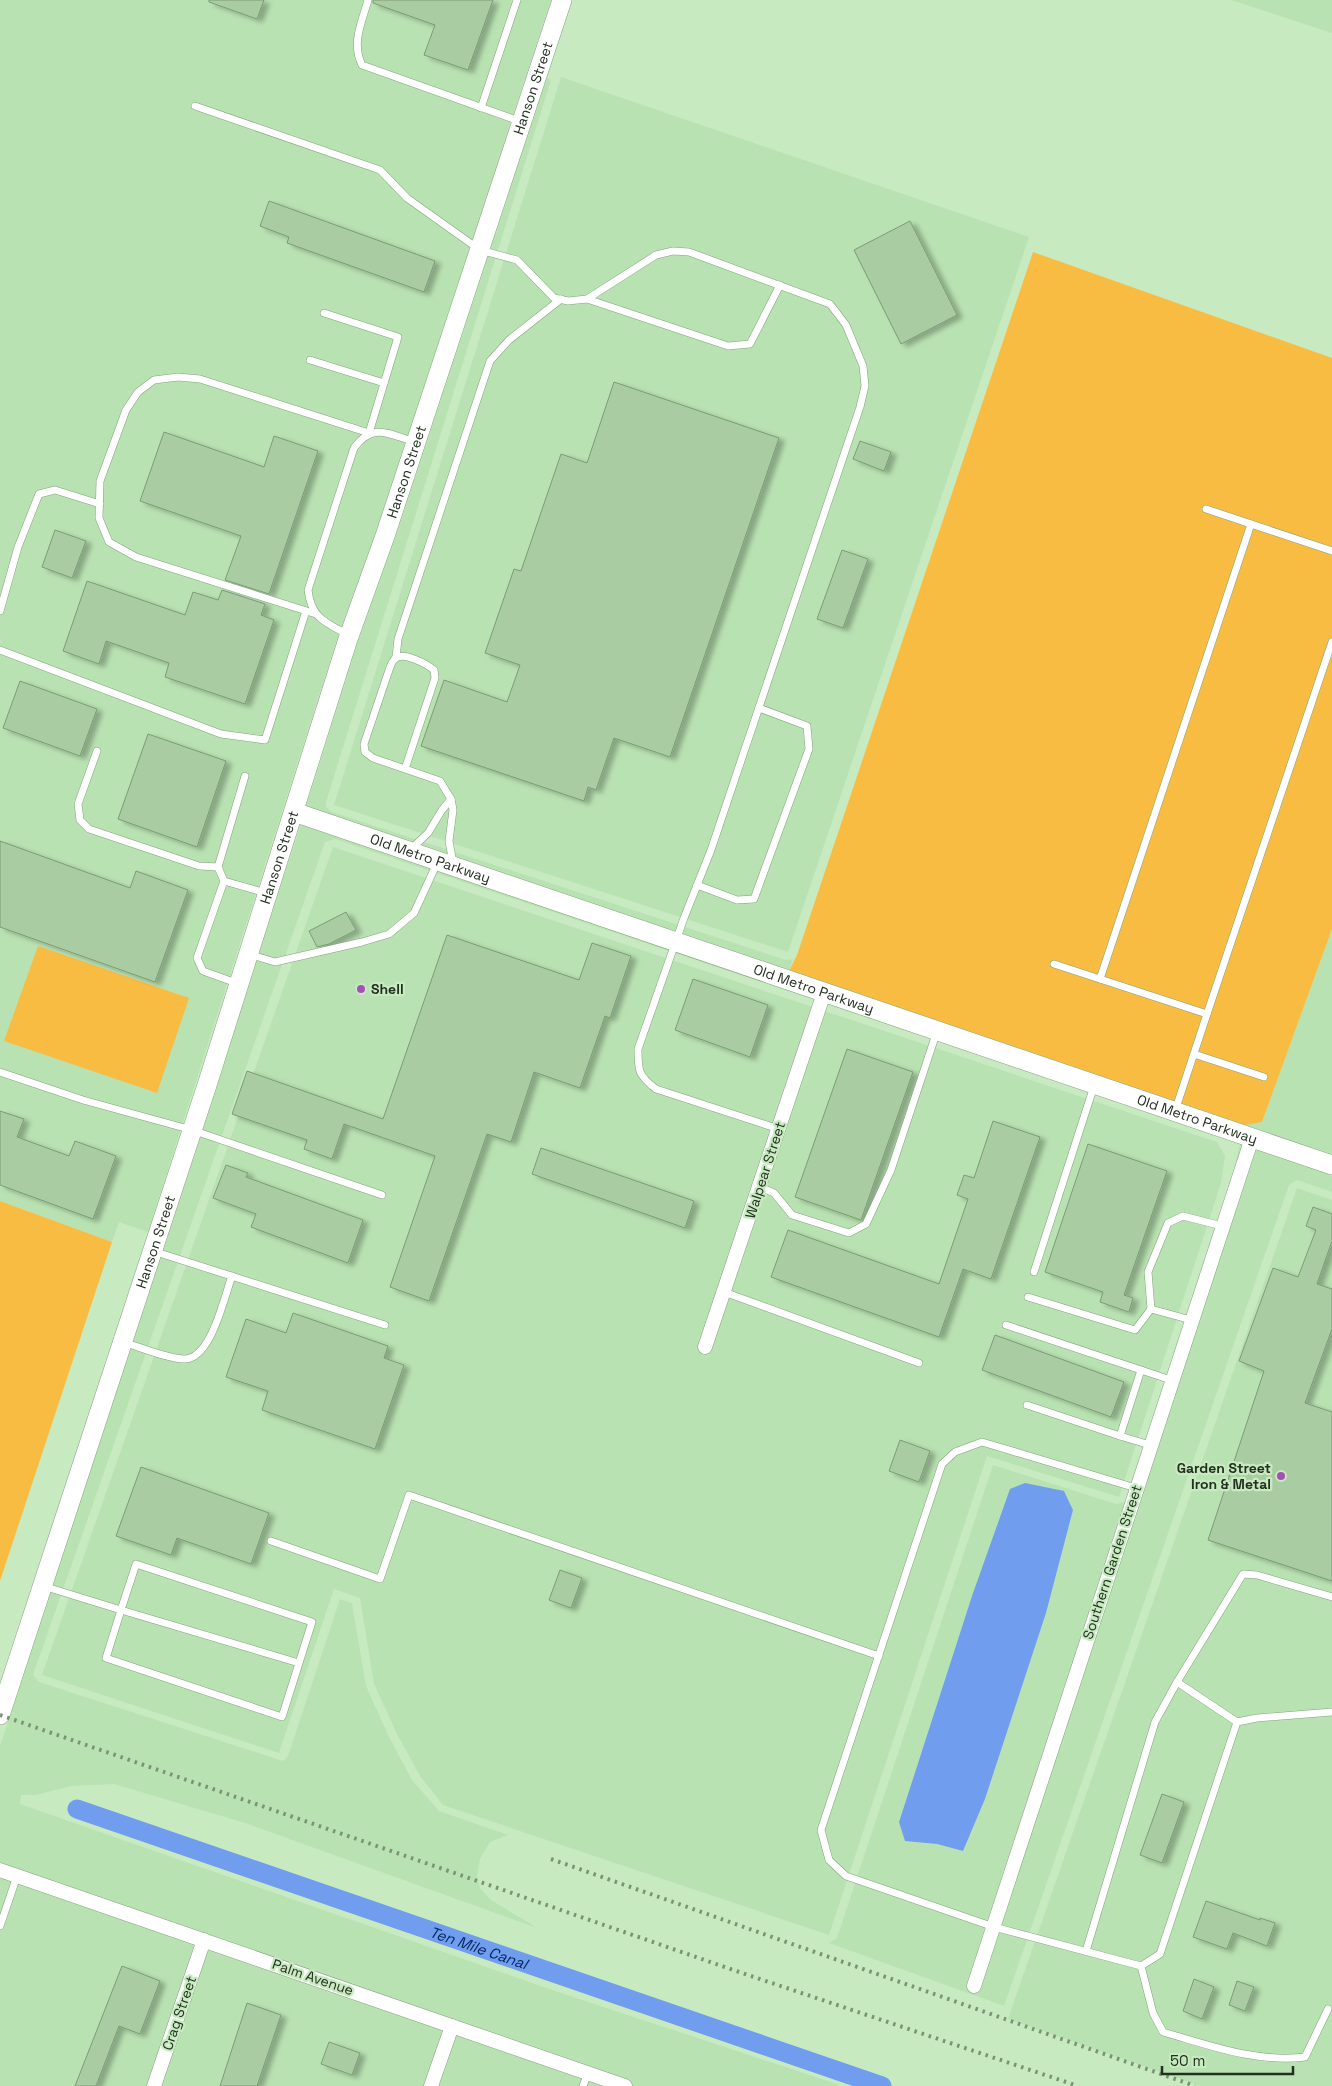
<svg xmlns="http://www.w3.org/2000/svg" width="1332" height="2086" font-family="'Space Grotesk',sans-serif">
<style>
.built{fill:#b9e2b2;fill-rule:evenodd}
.green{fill:#f9bc43}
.water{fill:#709ded}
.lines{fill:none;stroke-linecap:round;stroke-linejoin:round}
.canal{stroke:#709ded;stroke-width:19}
.building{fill:#a9cca3;stroke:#7b9c75;filter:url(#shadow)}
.lane-casing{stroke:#82a37c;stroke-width:8}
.street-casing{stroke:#82a37c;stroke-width:15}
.secondary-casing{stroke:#82a37c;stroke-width:20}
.lane{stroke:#fff;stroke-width:7}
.street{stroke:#fff;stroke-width:14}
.secondary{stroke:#fff;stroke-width:19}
.rail{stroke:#7a9375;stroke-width:4;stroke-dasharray:2.5 5;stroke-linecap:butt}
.poi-dot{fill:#a84eb9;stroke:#c7eac1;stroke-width:2}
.labels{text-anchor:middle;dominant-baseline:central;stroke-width:4.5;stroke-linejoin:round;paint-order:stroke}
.street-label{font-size:14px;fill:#233020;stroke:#c7eac1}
.poi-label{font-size:14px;font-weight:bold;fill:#233020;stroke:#c7eac1;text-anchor:start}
.water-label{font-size:15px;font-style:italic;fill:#052764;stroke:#c7eac1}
</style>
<defs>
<filter id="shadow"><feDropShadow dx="5.5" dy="3" stdDeviation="2.5" flood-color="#0004"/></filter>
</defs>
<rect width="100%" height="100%" fill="#c7eac1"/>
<g class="built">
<polygon points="0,0 551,0 376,533 338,636 148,1232 119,1222 112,1242 0,1201"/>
<polygon points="1231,0 1332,0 1332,33"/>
<polygon points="561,77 1029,237 788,952 334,805"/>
<polygon points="547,78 551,80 326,802 326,807 332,812 786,960 793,959 789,971 306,807 358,642 395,539"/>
<polygon points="301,824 946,1044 335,839 325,842 33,1675 39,1682 283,1761 288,1756 340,1599 352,1603 366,1686 389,1737 412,1780 439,1811 508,1835 490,1842 480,1859 477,1876 480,1888 491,1900 537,1928 245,1823 114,1784 71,1786 36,1795 21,1795 20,1804 561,1993 843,2086 0,2086 0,1746"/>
<polygon points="333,847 1217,1142 1225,1156 1221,1183 1119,1497 987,1456 829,1935 443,1805 420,1776 397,1734 374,1684 360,1598 334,1589 279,1753 42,1675"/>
<polygon points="1332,929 1332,1154 1245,1125 1262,1122"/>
<path d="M1240 1144 1332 1175V1192L1297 1180 1289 1185 1004 2006 829 1943 837 1938 993 1465 1116 1504 1126 1502 1230 1186ZM1064 1491 1073 1510 1046 1613 985 1799 963 1851 937 1844 899 1821 972 1596Z"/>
<polygon points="1297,1188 1332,1200 1332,2086 1200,2086 1008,2019"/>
</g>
<g class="green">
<polygon points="1033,252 1332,358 1332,929 1262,1122 1245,1125 789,971 797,955"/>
<polygon points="38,946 189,998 157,1093 4,1041"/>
<polygon points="0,1201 112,1242 0,1581"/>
</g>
<polygon class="water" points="1025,1483 1064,1491 1073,1510 1046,1613 985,1799 963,1851 937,1844 905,1841 899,1822 972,1596 1010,1489"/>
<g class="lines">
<path class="canal" id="s1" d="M77 1809 882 2086"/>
</g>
<g class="building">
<polygon points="209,0 264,0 257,19 209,2"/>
<polygon points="373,0 493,0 468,70 424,55 435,25 373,3"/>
<polygon points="269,201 435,261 424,292 287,243 289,237 260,226"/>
<polygon points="910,221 957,315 901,344 854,250"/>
<polygon points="614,382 779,438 670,757 614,738 596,790 588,787 584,801 421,746 444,680 507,702 520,665 485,653 514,569 521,571 561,454 587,463"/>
<polygon points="164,432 264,467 274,436 318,451 269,594 225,580 241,536 140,501"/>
<polygon points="860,441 891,452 884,471 853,459"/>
<polygon points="55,530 86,541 72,578 42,567"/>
<polygon points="842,550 868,559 843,628 817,619"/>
<polygon points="87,581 185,615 193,592 218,600 222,590 265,604 261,615 274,620 245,704 165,677 169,663 106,641 99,664 63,651"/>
<polygon points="20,681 97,709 80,756 3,728"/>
<polygon points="148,734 226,761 197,847 118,819"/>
<polygon points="0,841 130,888 136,871 188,890 155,982 0,927"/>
<polygon points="346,912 356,930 329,944 317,947 309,931"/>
<polygon points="447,935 579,980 592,943 631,956 610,1018 605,1016 580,1088 534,1072 511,1142 487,1134 429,1301 390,1287 435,1156 344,1124 332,1159 304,1149 307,1140 232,1114 247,1071 383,1119"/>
<polygon points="693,979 768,1005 750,1057 675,1030"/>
<polygon points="847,1049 913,1072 861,1220 795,1197"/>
<polygon points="0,1111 24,1119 17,1137 69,1156 75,1141 116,1156 93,1219 0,1185"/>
<polygon points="993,1121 1040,1137 991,1279 963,1269 939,1337 771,1277 788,1230 939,1284 968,1199 957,1195 964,1175 974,1178"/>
<polygon points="1088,1144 1167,1171 1124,1295 1133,1298 1129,1312 1100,1302 1103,1292 1045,1272"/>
<polygon points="541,1148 694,1201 685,1228 532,1174"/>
<polygon points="226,1165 248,1173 246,1177 363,1220 348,1263 251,1227 256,1214 213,1198"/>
<polygon points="1313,1207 1332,1214 1332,1241 1317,1284 1332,1289 1332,1329 1305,1403 1332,1412 1332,1581 1208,1540 1264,1371 1239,1361 1273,1268 1298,1277 1316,1230 1306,1226"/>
<polygon points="293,1313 388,1346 384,1358 404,1365 375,1449 262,1410 268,1391 226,1377 246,1319 286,1333"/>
<polygon points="995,1335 1124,1382 1111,1417 982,1370"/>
<polygon points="900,1440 930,1451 919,1482 889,1471"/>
<polygon points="141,1467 269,1513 251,1564 177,1538 171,1555 116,1536"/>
<polygon points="560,1570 582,1578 571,1608 549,1600"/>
<polygon points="1162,1794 1184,1802 1162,1863 1140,1855"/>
<polygon points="1206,1901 1260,1920 1260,1918 1275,1923 1267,1946 1233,1933 1227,1949 1193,1937"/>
<polygon points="122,1966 160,1981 140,2034 119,2026 96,2086 75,2086"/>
<polygon points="1194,1979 1214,1987 1202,2019 1183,2011"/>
<polygon points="1237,1981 1254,1987 1245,2011 1229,2005"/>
<polygon points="247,2003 281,2015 257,2086 220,2086"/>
<polygon points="329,2042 360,2053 352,2075 321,2064"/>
</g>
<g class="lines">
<defs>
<g id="lane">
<path d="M368 0C362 22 351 43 362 65L522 122"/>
<path d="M195 106 380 170 407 198 480 250 517 260 554 298 568 301 587 299 656 255 673 251 689 252 830 304 846 325 863 366 865 386 860 407 711 850 684 918 638 1049C638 1071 638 1075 656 1089L779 1129"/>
<polyline points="481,108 517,0"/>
<polyline points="587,299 728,346 750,344 780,285"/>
<polyline points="310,360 384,383"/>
<polyline points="1206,509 1332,551"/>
<polyline points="0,611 18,547 39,494 55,490 100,504"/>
<polyline points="316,614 136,557 109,542 99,518 100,481 126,410 138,392 154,380 178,377 200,379 369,433 398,337 324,313"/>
<path d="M349 635C326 623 311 618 308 590L354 448C373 422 389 434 415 442"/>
<polyline points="0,650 221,734 265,740 306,611"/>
<polyline points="396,657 398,639 490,361 509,340 561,299"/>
<polyline points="97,751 78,804 80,820 89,829 199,866 218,867"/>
<path d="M405 769 435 678 434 670C427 664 404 652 396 658 391 661 390 668 388 673L364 744 365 752 373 758 440 781 451 799"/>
<polyline points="411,849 428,833 442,810 451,799 453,810 449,841 453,863"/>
<polyline points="224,881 266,893"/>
<polyline points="697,885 737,900 754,899 809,749 807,726 759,708"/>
<polyline points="249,954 275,962 362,942 389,934 414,913 438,861"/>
<polyline points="1054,964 1207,1014 1175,1111"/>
<polyline points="1100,979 1251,524"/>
<polyline points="239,984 203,971 197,958 224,881 218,867 245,776"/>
<polyline points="1207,1014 1332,642"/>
<polyline points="1194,1054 1264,1077"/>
<polyline points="0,1072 83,1100 192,1130 382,1195"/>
<polyline points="760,1187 774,1193 792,1215 849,1233 866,1224 891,1170 937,1031"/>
<polyline points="153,1251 385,1325"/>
<polyline points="1034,1272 1094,1086"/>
<polyline points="724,1292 919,1363"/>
<polyline points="1028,1297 1135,1330 1151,1309 1191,1320"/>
<polyline points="1151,1309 1148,1272 1168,1223 1183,1216 1222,1226"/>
<polyline points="1006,1325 1171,1380"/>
<path d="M123 1342C140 1347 165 1358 183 1359 211 1361 224 1297 232 1276"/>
<polyline points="1141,1370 1120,1436 1150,1445"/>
<polyline points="1027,1405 1120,1436"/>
<polyline points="1136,1488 982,1442 955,1452 942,1464 821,1830 829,1860 846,1876 994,1927 1141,1966 1160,1954 1237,1722 1257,1718 1332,1712"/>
<polyline points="271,1541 380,1579 409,1495 879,1656"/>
<polyline points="43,1586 121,1610 106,1658 282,1717 312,1622 136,1564 121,1610 299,1663"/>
<polyline points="1177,1682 1237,1722"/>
<polyline points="0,1926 17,1876"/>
<polyline points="1086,1951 1155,1722 1177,1682 1243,1574 1257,1575 1332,1597"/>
<path d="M1141 1966 1153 2013 1163 2032C1209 2045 1256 2063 1305 2057L1328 2009"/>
<polyline points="583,2086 588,2073"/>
</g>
<g id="street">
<polyline points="705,1347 824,993"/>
<polyline points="0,1870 625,2086"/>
<polyline points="974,1986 1252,1138"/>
<polyline points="154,2086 204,1940"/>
<polyline points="431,2086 452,2026"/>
</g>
<g id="secondary">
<path id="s2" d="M294 812 1332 1165"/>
<path id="s3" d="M0 1715 208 1082 348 639 385 536 562 0"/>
</g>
</defs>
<use href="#lane" class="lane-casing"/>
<use href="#street" class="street-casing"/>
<use href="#secondary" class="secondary-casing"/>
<use href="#lane" class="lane"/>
<use href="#street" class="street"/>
<use href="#secondary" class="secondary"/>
<g class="rail">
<polyline points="0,1715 742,1973 1078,2086"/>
<polyline points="551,1859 1195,2086"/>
</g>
</g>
<g class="poi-dot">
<circle cx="361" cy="989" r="5"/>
<circle cx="1281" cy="1476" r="5"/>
</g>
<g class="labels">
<g class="street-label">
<text stroke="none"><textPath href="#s3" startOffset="1712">Hanson Street</textPath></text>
<text stroke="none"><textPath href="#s3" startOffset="1308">Hanson Street</textPath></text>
<text stroke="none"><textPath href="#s3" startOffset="902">Hanson Street</textPath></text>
<text stroke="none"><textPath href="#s2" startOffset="144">Old Metro Parkway</textPath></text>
<text stroke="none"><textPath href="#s2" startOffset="549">Old Metro Parkway</textPath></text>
<text stroke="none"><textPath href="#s2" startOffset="954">Old Metro Parkway</textPath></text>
<text transform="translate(765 1170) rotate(-72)">Walpear Street</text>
<text stroke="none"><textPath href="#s3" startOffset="498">Hanson Street</textPath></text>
<text transform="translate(1112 1562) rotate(-72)">Southern Garden Street</text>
<text transform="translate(313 1977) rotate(19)">Palm Avenue</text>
<text transform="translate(179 2013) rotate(-71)">Crag Street</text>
</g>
<g class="poi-label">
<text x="371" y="989">Shell</text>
<text x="1271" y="1468" text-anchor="end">Garden Street<tspan x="1271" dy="16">Iron &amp; Metal</tspan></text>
</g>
<g class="water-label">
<text stroke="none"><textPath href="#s1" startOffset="425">Ten Mile Canal</textPath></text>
</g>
</g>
<path d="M1162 2066v8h131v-8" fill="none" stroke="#233020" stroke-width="2.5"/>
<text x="1170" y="2066" font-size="15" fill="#233020" stroke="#c7eac1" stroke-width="4" paint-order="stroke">50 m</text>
</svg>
